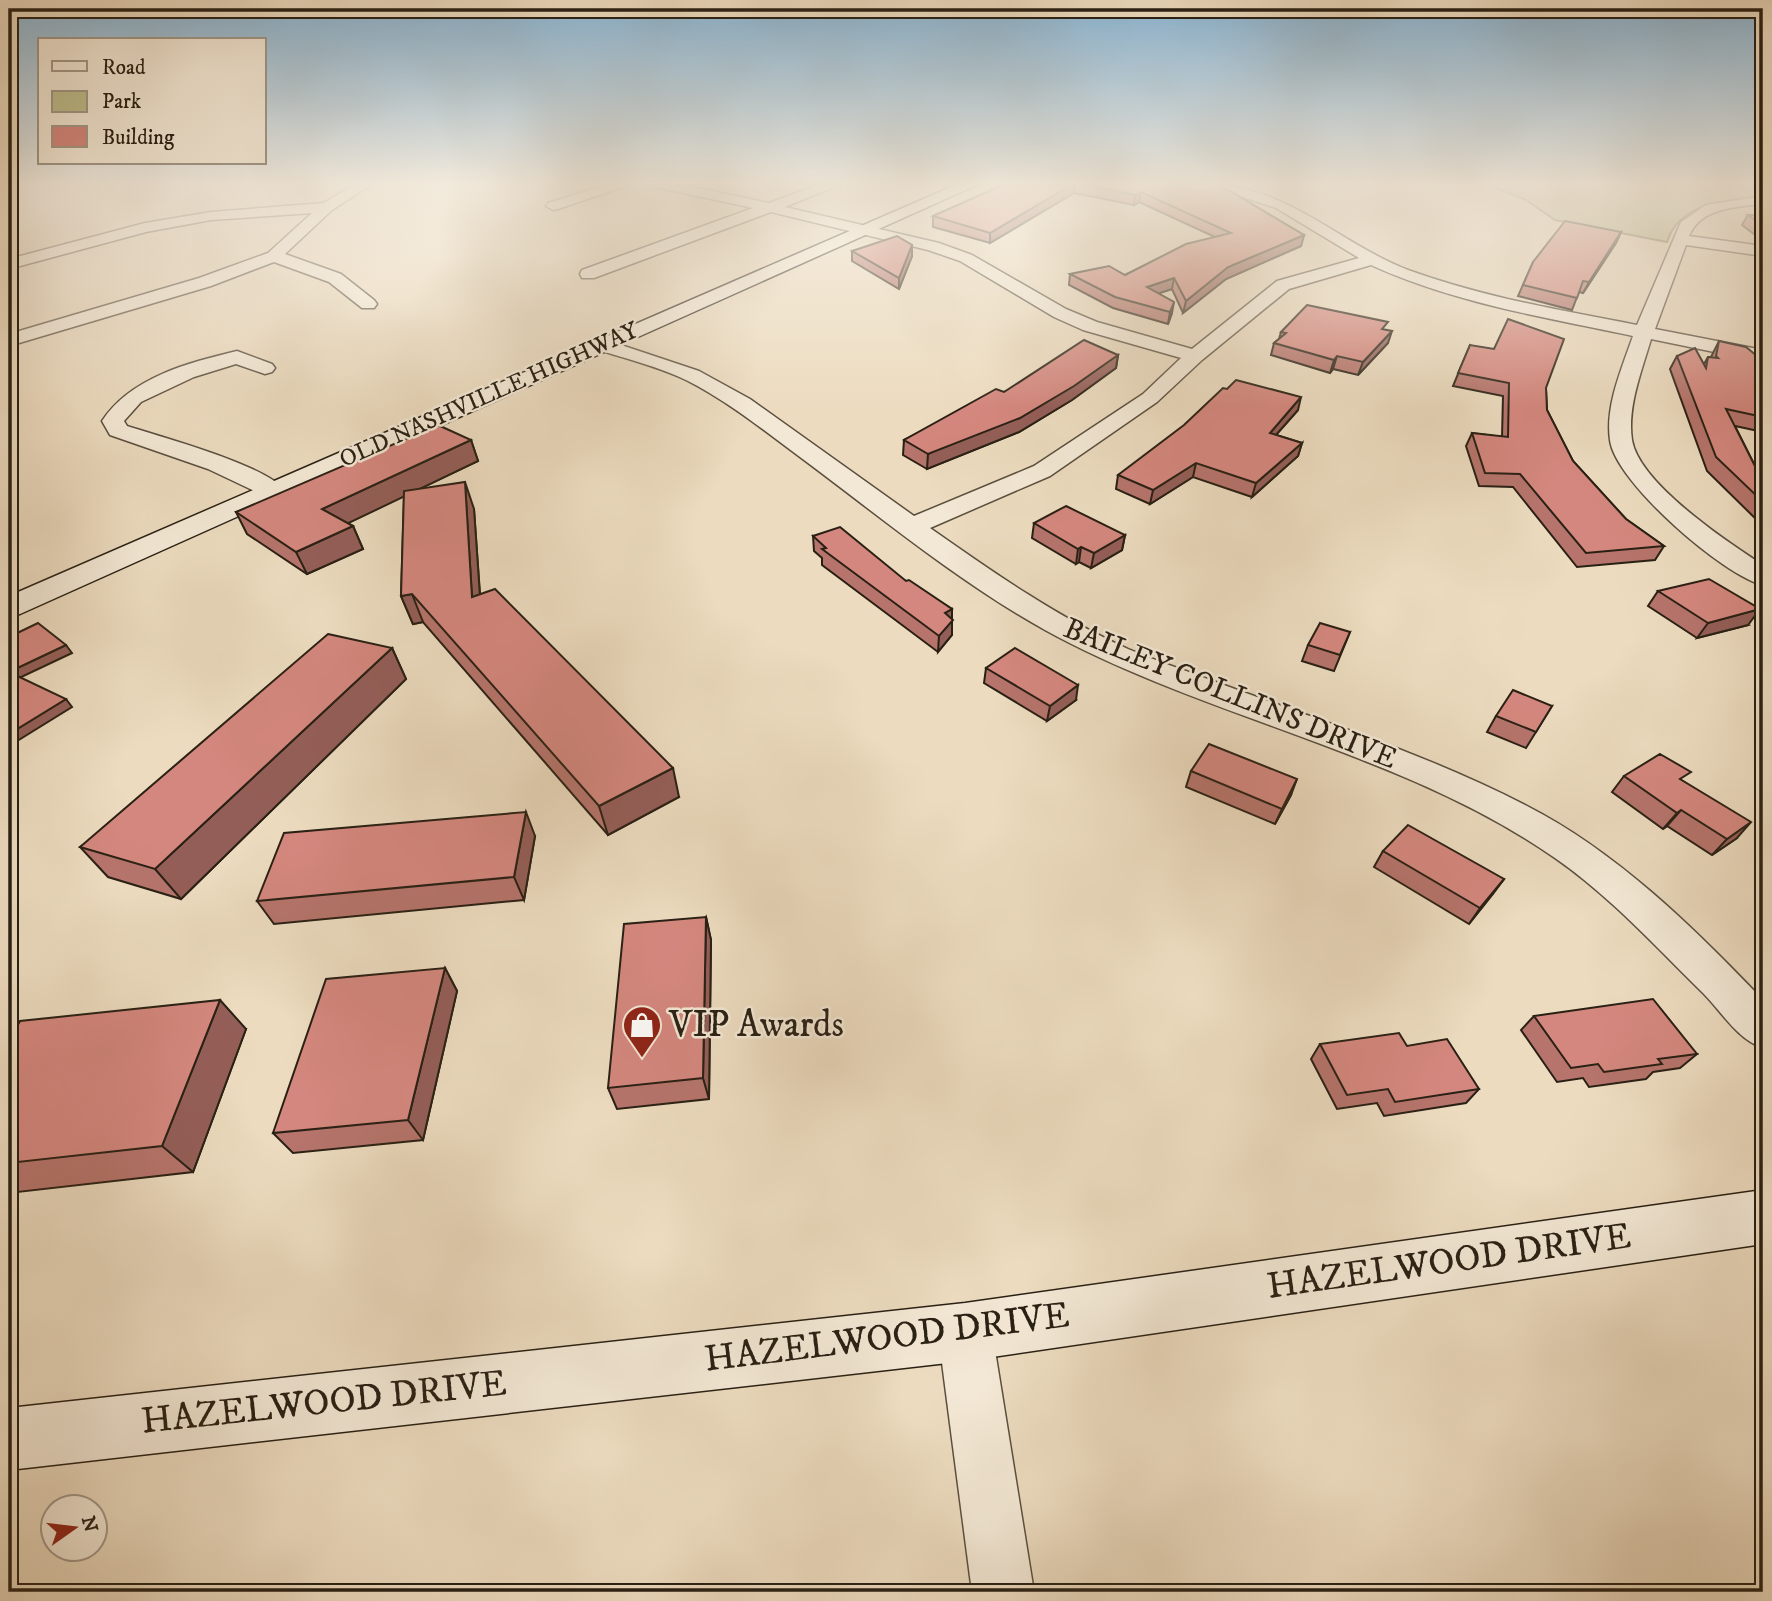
<svg xmlns="http://www.w3.org/2000/svg" width="1772" height="1601" font-family="'IM FELL DW Pica',serif">
<style>
.green{fill:#bebe8e;stroke:#746f51;stroke-width:2}
.lines{fill:none;stroke-linecap:round;stroke-linejoin:round}
.street-casing{stroke:#5a4f3f;stroke-width:3}
.secondary-casing{stroke:#292014;stroke-width:3}
.street{fill:#f3e8d5;fill-rule:evenodd}
.secondary{fill:#f3e8d5;fill-rule:evenodd}
.wall{fill:#b6746c;stroke:#292014;stroke-width:2}
.shaded-wall{fill:#945e58;stroke:#292014;stroke-width:2}
.building{fill:#d4877e;stroke:#292014;stroke-width:2}
.labels{text-anchor:middle;dominant-baseline:central;stroke-width:5;stroke-linejoin:round;paint-order:stroke}
.far-street-label{font-size:24px;fill:#292014;stroke:#f3e8d5}
.street-label{font-size:30px;fill:#292014;stroke:#f3e8d5}
.near-poi-label{font-size:37px;fill:#292014;stroke:#f3e8d5;text-anchor:start}
.near-street-label{font-size:37px;fill:#292014;stroke:#f3e8d5}
</style>
<rect width="100%" height="100%" fill="#ecdbbf"/>
<filter id="stains"><feTurbulence type="fractalNoise" baseFrequency=".00286" numOctaves="4"/><feColorMatrix values="0 0 0 0 .2 0 0 0 0 .09 0 0 0 0 .02 0 0 0 .5 -.17"/></filter>
<radialGradient id="worn" r=".72"><stop offset=".6" stop-color="#630" stop-opacity="0"/><stop offset="1" stop-color="#630" stop-opacity=".3"/></radialGradient>
<path class="green" d="M1486 184H1763V197C1727 201 1680 201 1667 242L1555 220 1526 200Z"/>
<g class="lines">
<defs>
<g id="street">
<polygon points="355,184 372,184 332,210 285,254 341,274 374,300 377,304 374,308 362,308 329,282 274,262 211,286 9,346 9,334 199,278 268,253 312,213 211,220 146,232 9,269 9,259 145,223 211,212 324,203"/>
<polygon points="610,184 632,184 558,209 553,210 546,206 548,203"/>
<path d="M652 184H679L769 203 821 184H841L785 207 939 243 972 255 1066 309 1097 322 1192 349 1277 281 1359 258 1276 208 1203 184C1287 184 1336 242 1408 270 1482 297 1560 310 1637 325L1681 222 1706 205 1763 196V204C1737 207 1701 207 1689 236L1763 246V256L1686 245 1655 329 1763 350V362L1651 339C1642 370 1627 407 1632 440 1639 483 1727 542 1763 565V585C1724 576 1615 482 1610 440 1605 406 1622 368 1633 336 1544 317 1454 303 1371 265L1289 289 1202 360 1157 402 1050 476 930 528C994 573 1057 617 1128 649 1156 661 1185 670 1213 681 1318 720 1427 754 1527 806 1617 852 1694 928 1763 1000V1048C1737 1039 1722 1012 1703 993 1656 947 1610 896 1555 858 1403 752 1207 719 1045 630 957 581 877 514 796 454 761 428 727 401 688 381 660 367 626 359 596 349L593 345 603 339 699 371 750 399 914 516 1034 466 1143 394 1181 358 1083 330 1054 317 960 261 928 250 771 212 594 278H582L580 274 582 270 753 208 659 188Z"/>
<path d="M237 351 272 364 275 368 272 372 265 374 236 364 194 377 141 402 124 421 127 426C158 436 268 466 284 490L281 495 272 497 263 495 208 469 110 435 102 421C131 377 188 363 237 351Z"/>
<polygon points="965,1305 984,1313 992,1332 1034,1592 972,1592 938,1332 946,1313"/>
</g>
<g id="secondary">
<polygon points="958,184 979,184 20,614 9,616 9,596"/>
<polygon points="1763,1190 1763,1244 965,1361 9,1470 9,1408 965,1303"/>
</g>
</defs>
<use href="#street" class="street-casing"/>
<use href="#secondary" class="secondary-casing"/>
<use href="#street" class="street"/>
<use href="#secondary" class="secondary"/>
</g>
<g class="wall">
<polygon points="1005,184 1218,184 1304,235 1301,246 1226,279 1183,313 1172,289 1159,293 1172,313 1168,324 1113,308 1069,285 1070,274 1125,275 1215,237 1139,202 1134,205 1074,193 990,243 933,227 933,216"/>
<polygon points="1748,215 1763,216 1763,241 1742,225"/>
<polygon points="1621,232 1616,243 1583,293 1579,292 1572,310 1518,296 1533,262"/>
<polygon points="912,245 912,256 899,289 852,261 852,251"/>
<polygon points="1385,330 1388,343 1358,375 1333,369 1330,373 1271,355 1274,343 1279,339 1281,332"/>
<polygon points="1719,341 1763,361 1763,432 1735,426 1761,478 1763,478 1763,526 1707,471 1670,369 1677,356 1704,364 1708,357 1711,357"/>
<polygon points="1470,345 1546,388 1547,410 1573,461 1626,519 1664,546 1655,560 1577,567 1513,487 1479,486 1466,446 1472,433 1502,437 1503,396 1453,386"/>
<polygon points="1118,355 1116,368 1072,400 1019,432 927,469 903,455 904,440 1004,392"/>
<polygon points="1298,410 1276,435 1302,443 1298,456 1252,497 1193,477 1150,504 1116,489 1118,475"/>
<polygon points="471,440 478,461 419,489 474,509 480,594 679,797 608,835 423,622 413,624 401,596 404,496 347,523 353,526 363,549 307,574 247,534 236,512"/>
<polygon points="1034,523 1125,535 1122,550 1091,568 1079,562 1076,564 1032,538"/>
<polygon points="813,536 906,581 952,609 952,635 938,652 822,565 822,558 814,551"/>
<polygon points="1658,591 1748,625 1697,638 1648,606"/>
<polygon points="1350,632 1334,671 1302,661 1308,645"/>
<polygon points="392,648 406,679 181,899 108,877 80,847"/>
<polygon points="986,668 1076,700 1047,721 984,683"/>
<polygon points="1552,706 1526,748 1487,732 1496,716"/>
<polygon points="1191,771 1291,795 1275,824 1186,787"/>
<polygon points="1624,776 1683,781 1737,838 1712,855 1667,826 1663,829 1612,792"/>
<polygon points="535,836 524,900 274,924 257,901"/>
<polygon points="1383,851 1504,879 1469,924 1374,867"/>
<polygon points="706,917 711,940 709,1099 617,1109 608,1088"/>
<polygon points="445,968 457,991 423,1140 293,1153 273,1133"/>
<polygon points="1534,1016 1697,1054 1680,1068 1653,1072 1646,1079 1589,1087 1583,1078 1557,1082 1521,1030"/>
<polygon points="246,1029 193,1172 9,1193 9,1041"/>
<polygon points="1320,1044 1407,1046 1479,1089 1466,1103 1384,1116 1377,1103 1337,1109 1311,1059"/>
</g>
<g class="shaded-wall">
<polygon points="1073,184 1075,184 1074,193 990,243 990,233"/>
<polygon points="1141,192 1139,202 1134,205 1135,195"/>
<polygon points="1621,232 1616,243 1583,293 1589,282"/>
<polygon points="1304,235 1301,246 1226,279 1183,313 1186,301 1228,267"/>
<polygon points="912,245 912,256 899,289 899,278"/>
<polygon points="1174,278 1172,289 1145,298 1147,287"/>
<polygon points="1174,302 1172,313 1168,324 1170,312"/>
<polygon points="1392,331 1388,343 1358,375 1363,362"/>
<polygon points="1118,355 1116,368 1072,400 1019,432 927,469 928,454"/>
<polygon points="1337,356 1333,369 1330,373 1334,360"/>
<polygon points="1301,397 1298,410 1266,446 1270,433"/>
<polygon points="471,440 478,461 332,531 322,509"/>
<polygon points="1302,443 1298,456 1252,497 1256,483"/>
<polygon points="1196,463 1193,477 1150,504 1153,490"/>
<polygon points="465,482 474,509 482,626 472,597"/>
<polygon points="353,526 363,549 307,574 296,552"/>
<polygon points="1125,535 1122,550 1091,568 1094,553"/>
<polygon points="1081,547 1079,562 1076,564 1078,549"/>
<polygon points="412,594 423,622 413,624 401,596"/>
<polygon points="952,609 952,635 938,652 939,636 945,613"/>
<polygon points="1760,609 1748,625 1697,638 1708,623"/>
<polygon points="66,645 72,653 15,680 9,672"/>
<polygon points="392,648 406,679 181,899 155,869"/>
<polygon points="1078,685 1076,700 1047,721 1050,706"/>
<polygon points="66,699 72,707 9,746 9,734"/>
<polygon points="673,768 679,797 608,835 599,806"/>
<polygon points="1297,779 1291,795 1275,824 1282,809"/>
<polygon points="1681,810 1667,826 1663,829 1677,813"/>
<polygon points="526,812 535,836 524,900 514,877"/>
<polygon points="1751,822 1737,838 1712,855 1727,839"/>
<polygon points="1504,879 1493,894 1469,924 1480,908"/>
<polygon points="706,917 711,940 709,1099 703,1078"/>
<polygon points="445,968 457,991 423,1140 408,1120"/>
<polygon points="220,1000 246,1029 193,1172 162,1146"/>
</g>
<g class="building">
<polygon points="1005,184 1073,184 990,233 933,216"/>
<polygon points="1082,184 1218,184 1304,235 1228,267 1186,301 1174,278 1147,287 1174,302 1170,312 1115,297 1070,274 1109,266 1125,275 1186,244 1231,233 1141,192 1135,195"/>
<polygon points="1748,215 1763,216 1763,227"/>
<polygon points="1565,221 1621,232 1589,282 1583,281 1577,298 1523,285 1533,262"/>
<polygon points="897,236 912,245 899,278 852,251"/>
<polygon points="1307,305 1388,322 1382,329 1392,331 1363,362 1337,356 1334,360 1274,343 1286,333 1281,332"/>
<polygon points="1508,319 1564,339 1546,388 1547,410 1573,461 1626,519 1664,546 1586,553 1520,474 1485,473 1472,433 1508,437 1509,383 1458,373 1470,345 1494,349"/>
<polygon points="1084,340 1118,355 1074,386 1020,418 928,454 904,440 996,389 1004,392"/>
<polygon points="1719,341 1746,347 1763,361 1763,417 1726,409 1761,478 1763,478 1763,502 1716,457 1677,356 1695,348 1706,368 1708,357 1718,358 1716,356"/>
<polygon points="1236,380 1301,397 1270,433 1302,443 1256,483 1196,463 1153,490 1118,475 1184,425 1223,388 1227,389"/>
<polygon points="438,425 471,440 322,509 353,526 296,552 236,512"/>
<polygon points="465,482 472,597 495,589 673,768 599,806 412,594 401,596 404,491"/>
<polygon points="1066,506 1125,535 1094,553 1081,547 1078,549 1034,523"/>
<polygon points="840,527 906,581 909,580 952,609 945,613 953,620 939,636 822,549 826,548 813,536"/>
<polygon points="1709,579 1760,609 1708,623 1658,591"/>
<polygon points="38,623 66,645 9,672 9,637"/>
<polygon points="1320,623 1350,632 1340,655 1308,645"/>
<polygon points="328,634 392,648 155,869 80,847"/>
<polygon points="1015,648 1078,685 1050,706 986,668"/>
<polygon points="9,672 66,699 9,734"/>
<polygon points="1513,690 1552,706 1536,732 1496,716"/>
<polygon points="1209,744 1297,779 1282,809 1191,771"/>
<polygon points="1660,754 1691,772 1680,779 1751,822 1727,839 1681,810 1677,813 1624,776"/>
<polygon points="526,812 514,877 257,901 284,833"/>
<polygon points="1408,825 1504,879 1480,908 1383,851"/>
<polygon points="706,917 703,1078 608,1088 624,924"/>
<polygon points="445,968 408,1120 273,1133 326,979"/>
<polygon points="1653,999 1697,1054 1658,1059 1662,1064 1604,1072 1598,1064 1571,1068 1534,1016"/>
<polygon points="220,1000 162,1146 9,1163 9,1041 20,1021"/>
<polygon points="1399,1033 1407,1046 1447,1039 1479,1089 1395,1102 1388,1089 1347,1095 1320,1044"/>
</g>
<linearGradient id="sky" x2="0" y2="1"><stop stop-color="#89b6d6"/><stop offset="0.45" stop-color="#f6efe2"/><stop offset="1" stop-color="#f6efe2" stop-opacity="0"/></linearGradient>
<rect width="1772" height="408" fill="url(#sky)"/>
<defs>
<symbol id="shop-pin" viewBox="-11 -11 22 30"><path d="M0 17L-7.5 6A9.5 9.5 0 1 1 7.5 6Z" fill="#8f2418" stroke="#f3e8d5"/><path d="M-5-2.5h2.3a2.7 3.5 0 0 1 5.4 0H5L5.5 6h-11ZM-1.5-2.5h3a1.5 2.3 0 0 0-3 0Z" fill="#fff"/></symbol>
</defs>
<g fill-rule="evenodd">
<use href="#shop-pin" x="620" y="1003" width="44" height="60"/>
</g>
<g class="labels">
<g class="far-street-label">
<text transform="translate(489 395) rotate(-24)">OLD NASHVILLE HIGHWAY</text>
</g>
<g class="street-label">
<text transform="translate(1230 694) rotate(22)">BAILEY COLLINS DRIVE</text>
</g>
<g class="near-poi-label">
<text x="669" y="1025">VIP Awards</text>
</g>
<g class="near-street-label">
<text transform="translate(1449 1262) rotate(-8)">HAZELWOOD DRIVE</text>
<text transform="translate(887 1338) rotate(-7)">HAZELWOOD DRIVE</text>
<text transform="translate(324 1403) rotate(-6)">HAZELWOOD DRIVE</text>
</g>
</g>
<rect width="1772" height="1601" fill="none" stroke="#ecdbbf" stroke-width="35"/>
<rect x="10" y="10" width="1751" height="1580" fill="none" stroke="#292014" stroke-width="3.5"/>
<rect x="18" y="18" width="1737" height="1566" fill="none" stroke="#292014" stroke-width="2"/>
<rect x="38" y="38" width="228" height="126" fill="#f3e8d5" stroke="#a29888" stroke-width="2"/>
<rect x="52" y="61" width="35" height="10" fill="#f3e8d5" stroke="#a29888" stroke-width="2"/>
<text x="102" y="74" font-size="21" fill="#292014">Road</text>
<rect x="52" y="91" width="35" height="21" fill="#bebe8e" stroke="#a29888" stroke-width="2"/>
<text x="102" y="108" font-size="21" fill="#292014">Park</text>
<rect x="52" y="126" width="35" height="21" fill="#d4877e" stroke="#a29888" stroke-width="2"/>
<text x="102" y="144" font-size="21" fill="#292014">Building</text>
<g transform="translate(74 1528) rotate(76)"><circle r="33" fill="#f3e8d5" stroke="#a29888" stroke-width="2"/>
<path d="M0-5L12 26L0 18L-12 26Z" fill="#8f2418"/>
<text y="-10" font-size="19" font-weight="bold" text-anchor="middle" fill="#292014">N</text>
</g>
<rect width="100%" height="100%" filter="url(#stains)"/>
<rect width="100%" height="100%" fill="url(#worn)"/>
</svg>
